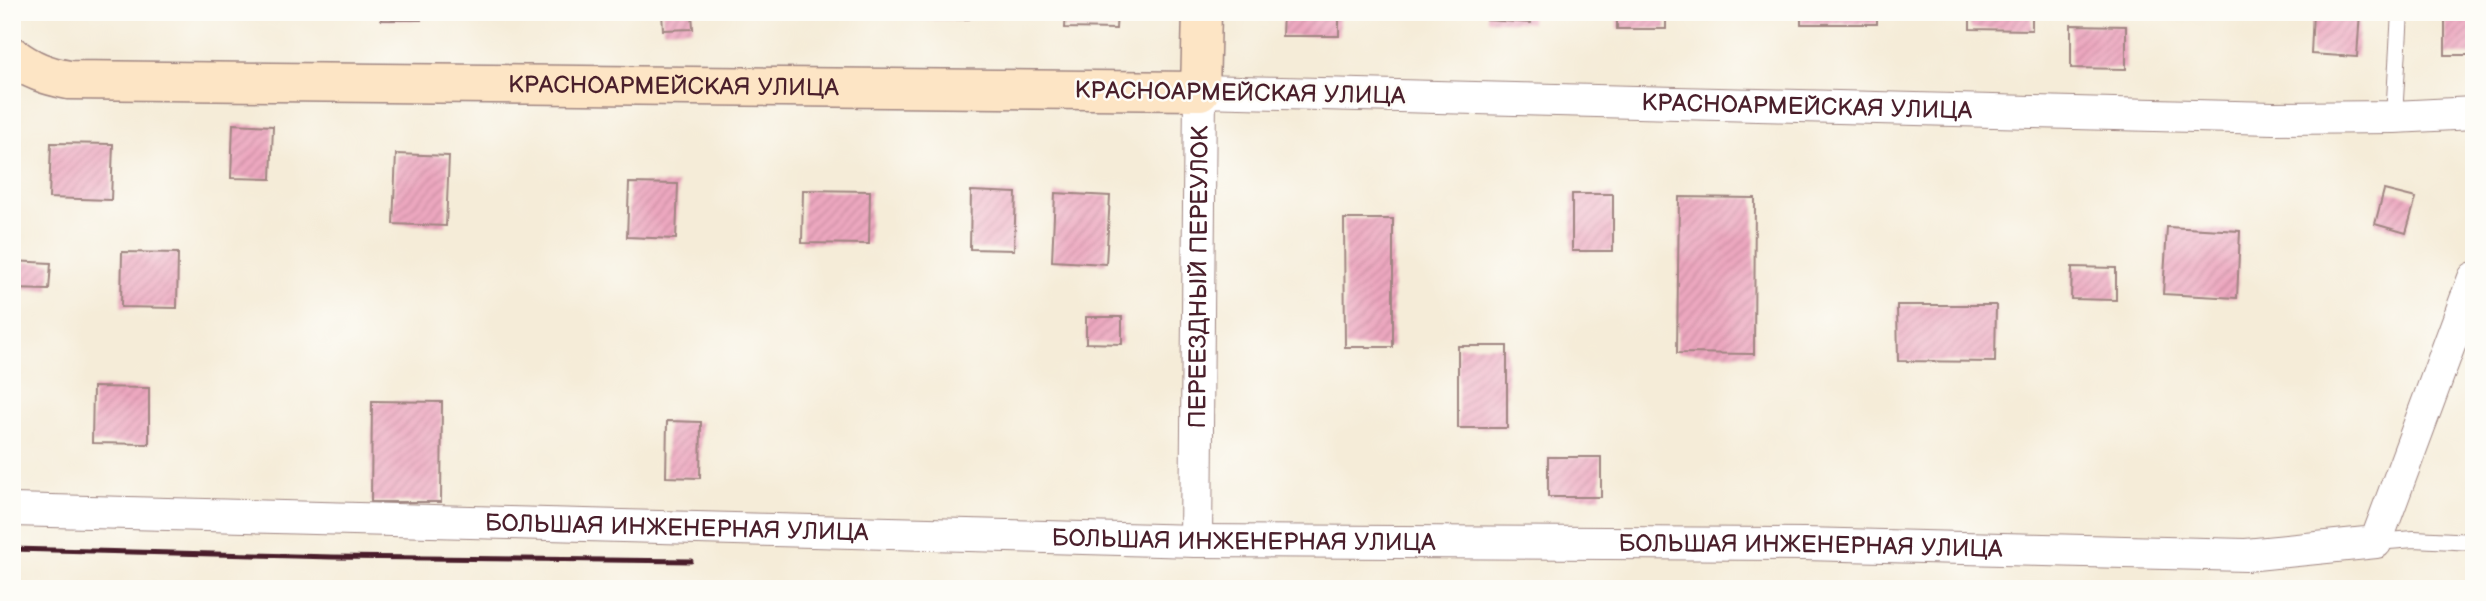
<svg xmlns="http://www.w3.org/2000/svg" width="2486" height="601" font-family="'Balsamiq Sans',sans-serif">
<style>
.building{fill:url(#building-hatch)}
.lines{fill:none;stroke-linecap:round;stroke-linejoin:round}
.lane-casing{stroke:#a08682;stroke-width:18}
.street-casing{stroke:#a08682;stroke-width:34}
.secondary-casing{stroke:#a08682;stroke-width:41}
.lane{stroke:#fff;stroke-width:16}
.street{stroke:#fff;stroke-width:32}
.secondary{stroke:#fde5c5;stroke-width:38}
.rail{stroke:#4a1f2b;stroke-width:5}
.labels{text-anchor:middle;dominant-baseline:central;stroke-width:5;stroke-linejoin:round;paint-order:stroke}
.street-label{font-size:24px;fill:#4a1f2b;stroke:#fdfcf7}
</style>
<defs>
<pattern id="building-hatch" width="6" height="6" patternUnits="userSpaceOnUse" patternTransform="scale(1.75)"><rect width="6" height="6" fill="#eca7bf"/><path d="M-1 1l2-2M0 6l6-6M5 7l2-2" fill="none" stroke="#cc8fa4"/></pattern>
</defs>
<rect width="100%" height="100%" fill="#fdfcf7"/>
<filter id="ink" filterUnits="userSpaceOnUse"><feTurbulence type="fractalNoise" baseFrequency=".0143" numOctaves="2"/><feDisplacementMap in="SourceGraphic" scale="14" xChannelSelector="R" yChannelSelector="G"/><feConvolveMatrix kernelMatrix="1 2 1 2 8 2 1 2 1" color-interpolation-filters="sRGB"/></filter>
<filter id="wash" filterUnits="userSpaceOnUse"><feTurbulence type="fractalNoise" baseFrequency=".00686" numOctaves="4" result="noise"/><feDisplacementMap in="SourceGraphic" scale="28" xChannelSelector="R" yChannelSelector="G"/><feGaussianBlur stdDeviation="1.57" result="paint"/><feColorMatrix in="noise" values="0 0 0 0 0 0 0 0 0 0 0 0 0 0 0 0 0 1.4 0 .05"/><feComposite in="paint" operator="in"/></filter>
<g filter="url(#wash)">
<rect width="100%" height="100%" fill="#f5ecd8"/>
<g id="blocks">
<g class="building">
<rect x="381" y="12" width="40" height="8"/>
<polygon points="497,12 536,12 536,20 497,19"/>
<polygon points="662,12 692,12 693,29 663,30"/>
<polygon points="915,12 969,12 969,19 915,20"/>
<polygon points="1066,12 1117,12 1116,29 1065,28"/>
<polygon points="1283,12 1339,12 1339,36 1282,36"/>
<polygon points="1487,12 1532,12 1531,23 1487,20"/>
<rect x="1617" y="12" width="49" height="17"/>
<rect x="1801" y="12" width="76" height="12"/>
<polygon points="1970,12 2032,12 2032,30 1970,29"/>
<polygon points="2313,12 2360,12 2357,57 2311,54"/>
<rect x="2445" y="12" width="29" height="43"/>
<polygon points="2071,25 2126,26 2126,69 2071,68"/>
<polygon points="233,124 273,126 271,179 231,178"/>
<polygon points="51,143 113,144 111,200 49,198"/>
<polygon points="396,154 449,156 446,226 393,224"/>
<polygon points="629,183 678,184 676,239 627,237"/>
<polygon points="803,190 870,191 869,244 802,243"/>
<polygon points="2384,190 2416,198 2406,233 2375,224"/>
<polygon points="971,191 1016,193 1014,250 970,249"/>
<polygon points="1055,193 1110,196 1106,264 1052,261"/>
<rect x="1572" y="194" width="41" height="57"/>
<polygon points="1679,197 1755,198 1754,354 1677,353"/>
<polygon points="1344,219 1393,219 1393,347 1345,347"/>
<polygon points="2167,227 2240,231 2237,298 2163,294"/>
<polygon points="122,252 178,253 177,308 121,307"/>
<polygon points="12,261 51,263 49,290 12,289"/>
<polygon points="2072,267 2116,268 2116,300 2071,299"/>
<polygon points="1897,305 1996,305 1995,362 1898,361"/>
<polygon points="1086,317 1122,317 1122,344 1086,343"/>
<rect x="1458" y="346" width="49" height="82"/>
<polygon points="93,387 149,388 149,444 92,443"/>
<polygon points="372,401 442,402 441,502 371,502"/>
<polygon points="667,421 701,422 700,478 666,477"/>
<rect x="1548" y="457" width="53" height="40"/>
</g>
</g>
</g>
<g filter="url(#ink)">
<use href="#blocks" fill-opacity="0" stroke="#a08682" stroke-width="2"/>
<g class="lines">
<defs>
<g id="lane">
<polyline points="2394,117 2400,12"/>
<polyline points="2376,542 2414,539 2474,542"/>
</g>
<g id="street">
<path id="s1" d="M12 510 1196 541 1804 544 2246 555 2376 542 2474 278"/>
<path id="s2" d="M1196 541 1200 91 2274 118 2394 117 2474 113"/>
</g>
<g id="secondary">
<path id="s3" d="M12 56C30 70 47 76 69 80L1200 91 1202 12"/>
</g>
</defs>
<use href="#lane" class="lane-casing"/>
<use href="#street" class="street-casing"/>
<use href="#secondary" class="secondary-casing"/>
<use href="#lane" class="lane"/>
<use href="#street" class="street"/>
<use href="#secondary" class="secondary"/>
<polyline class="rail" points="12,549 332,557 691,561"/>
</g>
</g>
<g class="labels">
<g class="street-label">
<text stroke="none"><textPath href="#s3" startOffset="667">КРАСНОАРМЕЙСКАЯ УЛИЦА</textPath></text>
<text transform="translate(1240 93) rotate(1)">КРАСНОАРМЕЙСКАЯ УЛИЦА</text>
<text stroke="none"><textPath href="#s2" startOffset="1057">КРАСНОАРМЕЙСКАЯ УЛИЦА</textPath></text>
<text stroke="none"><textPath href="#s2" startOffset="264">ПЕРЕЕЗДНЫЙ ПЕРЕУЛОК</textPath></text>
<text stroke="none"><textPath href="#s1" startOffset="665">БОЛЬШАЯ ИНЖЕНЕРНАЯ УЛИЦА</textPath></text>
<text stroke="none"><textPath href="#s1" startOffset="1232">БОЛЬШАЯ ИНЖЕНЕРНАЯ УЛИЦА</textPath></text>
<text stroke="none"><textPath href="#s1" startOffset="1799">БОЛЬШАЯ ИНЖЕНЕРНАЯ УЛИЦА</textPath></text>
</g>
</g>
<rect width="2486" height="601" fill="none" stroke="#fdfcf7" stroke-width="42"/>
</svg>
